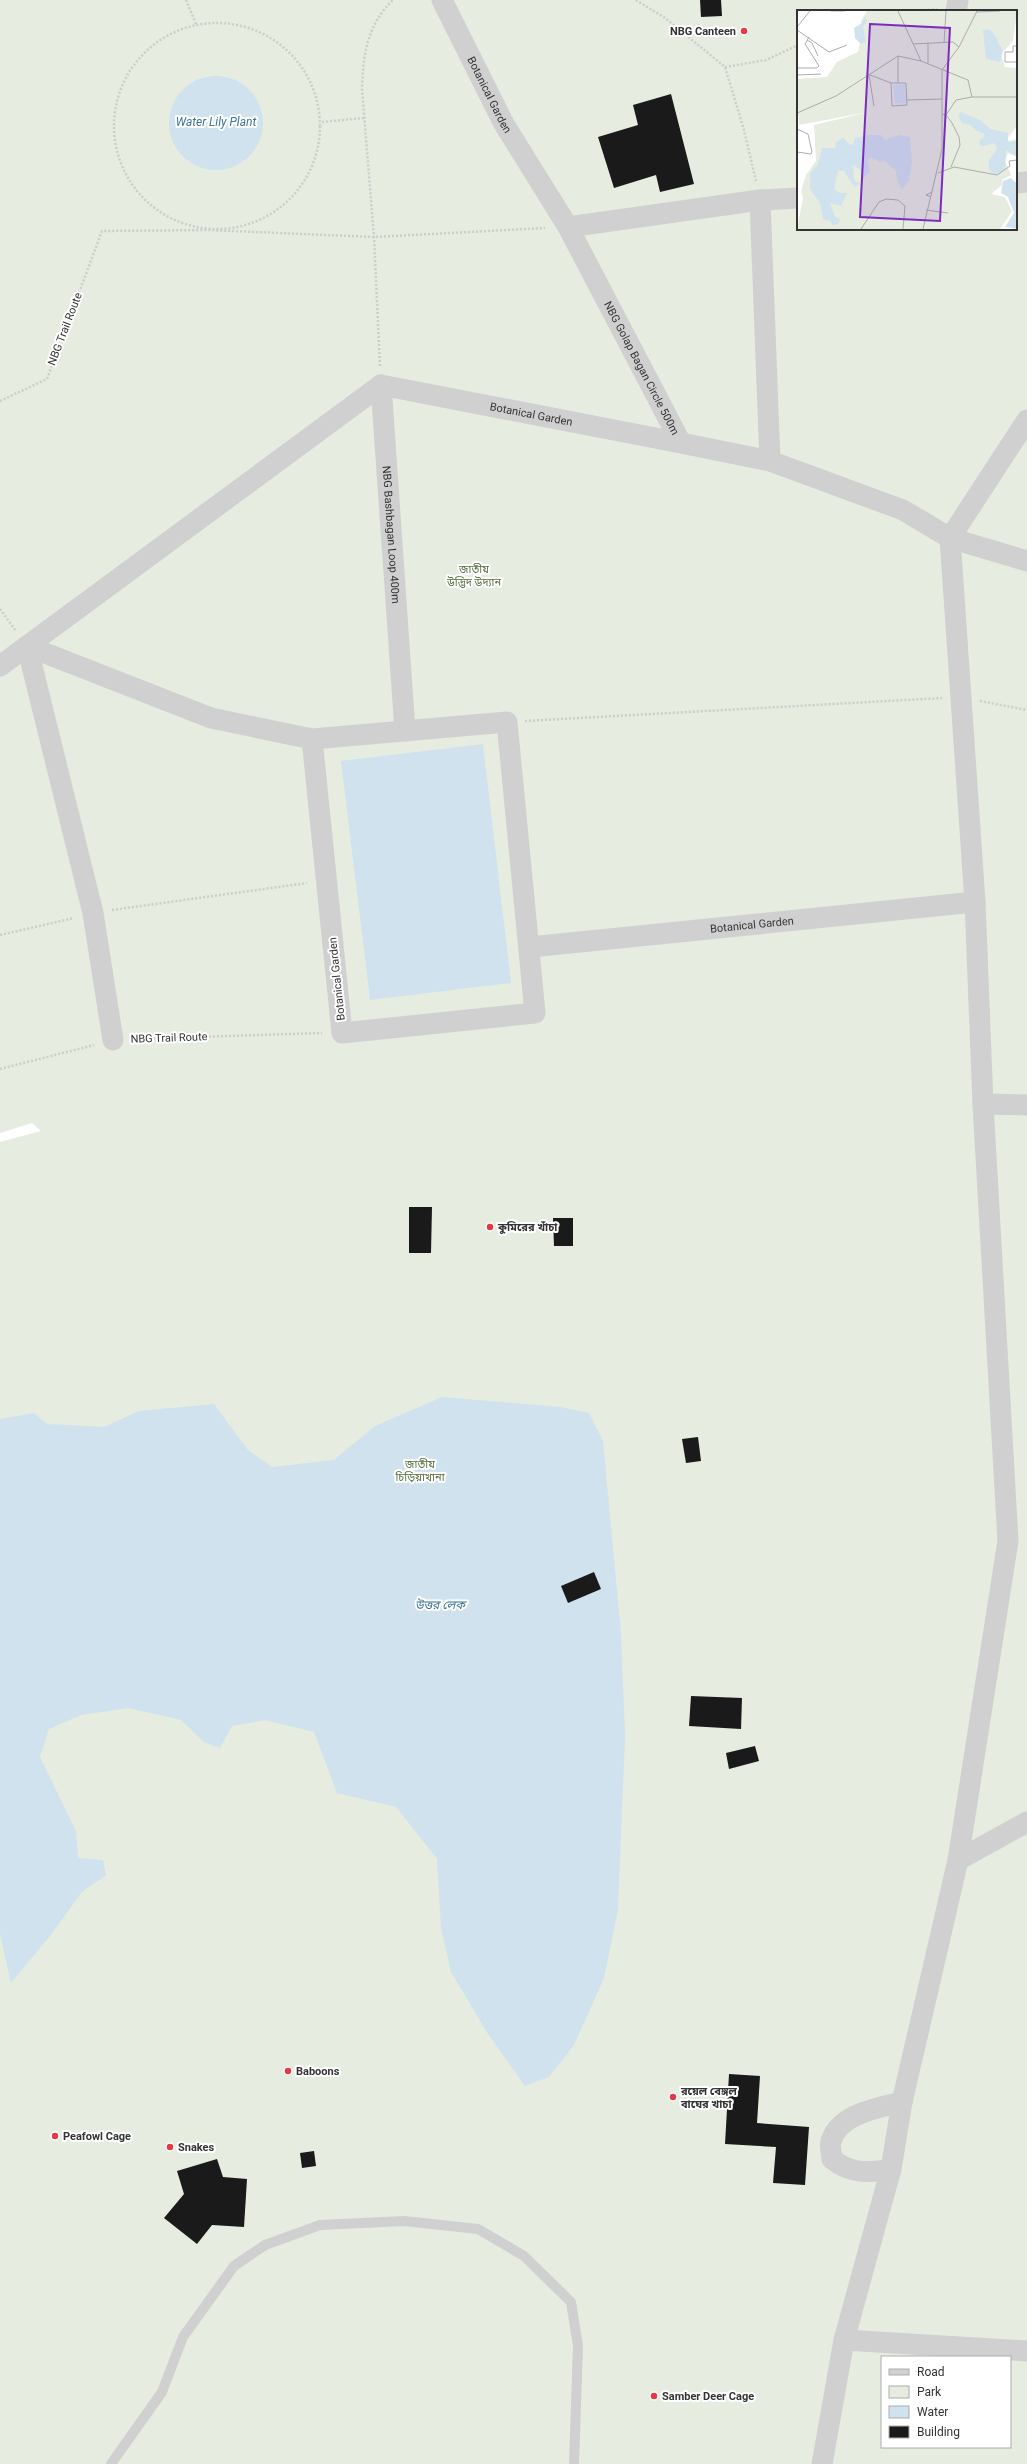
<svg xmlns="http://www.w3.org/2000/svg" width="1027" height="2464" font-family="Roboto,'Noto Sans Bengali',sans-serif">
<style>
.green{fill:#e6ecdf;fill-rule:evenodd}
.water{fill:#cfe2ee}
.building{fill:#1a1a1a}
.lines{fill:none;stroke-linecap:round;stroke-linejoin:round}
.path{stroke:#cdcdcd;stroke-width:2.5;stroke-dasharray:2 2;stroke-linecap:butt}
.lane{stroke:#d0d0d0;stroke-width:10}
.street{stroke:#d0d0d0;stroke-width:21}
.poi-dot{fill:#e63946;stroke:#fff;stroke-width:1.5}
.labels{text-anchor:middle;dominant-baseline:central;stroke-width:4;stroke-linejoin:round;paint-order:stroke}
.poi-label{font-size:11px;font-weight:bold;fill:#333;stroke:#fff;text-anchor:start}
.street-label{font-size:11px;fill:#333;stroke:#fff}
.park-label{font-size:11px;fill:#56703f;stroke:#fff}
.water-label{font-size:12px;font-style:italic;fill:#3f7597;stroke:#fff}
.inset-road{fill:none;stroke:#adadad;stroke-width:1}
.view{fill:#7b2cbf;fill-opacity:0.15;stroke:#7b2cbf;stroke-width:2}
.inset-edge{fill:none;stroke:#333;stroke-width:2}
</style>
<rect width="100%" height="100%" fill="#fff"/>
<path class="green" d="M0 0H1027V2464H0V1142L41 1131 32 1123 0 1133ZM798 11H1016V229H798ZM882 2357H1010V2447H882Z"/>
<g class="water">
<circle cx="216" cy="123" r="47"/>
<polygon points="483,744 511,983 370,1000 341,761"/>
<polygon points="442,1397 560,1407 589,1413 603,1441 621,1633 625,1736 618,1910 604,1978 574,2045 549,2077 525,2086 488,2034 451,1972 441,1928 437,1859 396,1807 337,1793 314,1732 265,1720 232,1726 220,1748 204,1742 181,1720 128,1708 81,1715 49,1729 40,1757 76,1831 78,1858 103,1860 106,1875 82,1892 50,1936 11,1983 0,1934 0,1419 34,1413 47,1424 104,1427 139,1411 214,1404 248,1450 272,1467 334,1460 375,1426"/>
</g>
<g class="building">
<polygon points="700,0 721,0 722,16 701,17"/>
<polygon points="671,94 694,184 660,192 656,175 614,188 598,137 638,125 633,105"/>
<polygon points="409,1207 432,1207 431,1253 409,1253"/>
<polygon points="553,1218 573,1218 573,1246 554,1246"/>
<polygon points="698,1437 701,1461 686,1463 682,1439"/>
<polygon points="594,1572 601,1589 568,1603 561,1586"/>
<polygon points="691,1696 742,1698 741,1729 689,1726"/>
<polygon points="755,1746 759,1761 729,1769 726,1753"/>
<polygon points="729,2074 760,2076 757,2123 809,2127 805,2185 773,2183 776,2147 725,2144"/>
<polygon points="314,2151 316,2166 302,2168 300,2153"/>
<polygon points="217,2159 223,2177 247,2179 244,2227 212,2225 197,2244 164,2218 184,2194 177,2171"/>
</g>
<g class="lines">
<g class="path">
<polyline points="186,0 196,24"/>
<polyline points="636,0 665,18 725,67 744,130 756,181"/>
<polyline points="916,11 937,9"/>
<circle cx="217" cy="126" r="103"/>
<polyline points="725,67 766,60 798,45"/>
<polyline points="322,122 364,118"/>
<path d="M380 366 374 237 362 89C363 55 367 25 393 0"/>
<polyline points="0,401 47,379 102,231 208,230 374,237 545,228"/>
<polyline points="0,609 16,631"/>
<polyline points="980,701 1027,710"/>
<polyline points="525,721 942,698"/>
<polyline points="112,910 307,883"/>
<polyline points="0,935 74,918"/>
<polyline points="133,1039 322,1033"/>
<polyline points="0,1069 94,1045"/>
</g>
<polyline class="lane" points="111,2464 162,2392 183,2337 234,2266 265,2245 320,2225 404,2221 478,2229 524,2256 571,2302 578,2346 574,2464"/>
<g class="street">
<path id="s1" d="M442 0 504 124 568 227 681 443 770 461 903 510 950 538 1027 561"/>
<polyline points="956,11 958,0"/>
<polyline points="1016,183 1027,182"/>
<polyline points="760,200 770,461"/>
<polyline points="568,227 760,200 798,198"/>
<path id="s2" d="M381 385 405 731"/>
<path id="s3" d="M381 385 681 443"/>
<polyline points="950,538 1027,420"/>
<polyline points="27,646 211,718 312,739 507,722 535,1013 342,1033 312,739"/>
<polyline points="27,646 93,913 113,1040"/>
<polyline points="0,666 381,385"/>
<path id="s4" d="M530 947 975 902"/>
<polyline points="983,1104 1027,1105"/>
<polyline points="958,1860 1027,1822"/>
<path d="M891 2169C869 2173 850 2174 832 2159 832 2154 829 2146 831 2141 840 2113 878 2108 902 2102"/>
<polyline points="844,2340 1027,2351"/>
<polyline points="822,2464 844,2340 891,2169 902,2102 958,1860 1008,1541 983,1104 975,902 950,538"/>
</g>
</g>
<g class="poi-dot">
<circle cx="744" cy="31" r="4"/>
<circle cx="490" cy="1227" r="4"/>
<circle cx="288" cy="2071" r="4"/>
<circle cx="673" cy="2097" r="4"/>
<circle cx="55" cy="2136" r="4"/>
<circle cx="170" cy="2147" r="4"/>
<circle cx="654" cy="2396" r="4"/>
</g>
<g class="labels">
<g class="poi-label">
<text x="736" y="31" text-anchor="end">NBG Canteen</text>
<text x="498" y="1227">কুমিরের খাঁচা</text>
<text x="296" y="2071">Baboons</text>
<text x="681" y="2091">রয়েল বেঙ্গল<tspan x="681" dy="13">বাঘের খাচা</tspan></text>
<text x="63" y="2136">Peafowl Cage</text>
<text x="178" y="2147">Snakes</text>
<text x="662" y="2396">Samber Deer Cage</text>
</g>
<g class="street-label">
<text stroke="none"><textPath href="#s1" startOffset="106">Botanical Garden</textPath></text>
<text transform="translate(65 329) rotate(-69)">NBG Trail Route</text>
<text stroke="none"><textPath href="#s1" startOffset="419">NBG Golap Bagan Circle 500m</textPath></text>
<text stroke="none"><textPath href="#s3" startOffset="153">Botanical Garden</textPath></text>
<text stroke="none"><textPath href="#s2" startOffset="150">NBG Bashbagan Loop 400m</textPath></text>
<text stroke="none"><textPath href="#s4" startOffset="223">Botanical Garden</textPath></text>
<text transform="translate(337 979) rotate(-96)">Botanical Garden</text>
<text transform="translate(169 1038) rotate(-2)">NBG Trail Route</text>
</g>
<g class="park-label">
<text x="474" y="569">জাতীয়<tspan x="474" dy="13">উদ্ভিদ উদ্যান</tspan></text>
<text x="420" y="1464">জাতীয়<tspan x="420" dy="13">চিড়িয়াখানা</tspan></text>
</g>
<g class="water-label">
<text x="216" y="122">Water Lily Plant</text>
<text x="440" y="1605">উত্তর লেক</text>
</g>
</g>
<g transform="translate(797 10)">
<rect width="220" height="220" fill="#fff"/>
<path d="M70 1H220L216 31 204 44 208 57 220 58V116L210 129 212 131 220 129V147L211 143 208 151 214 165 205 170V175L194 184 208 187 215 201 203 219H0L6 188 4 181 9 165 19 151 17 115 71 102 2 115 0 69 30 67 40 52 61 42 63 33 69 31 64 11Z" fill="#e6ecdf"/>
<path d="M68 7 70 12 66 16 69 32 64 34 58 28 57 18 65 13ZM192 19 197 24 206 41 203 52 189 49 186 20ZM108 74 109 93 98 94 96 75ZM164 102 183 110 193 119 211 123V132L220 131V146L209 140 208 160 198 164 193 161 191 152 199 141 200 136 196 133 187 136 182 135 183 130 188 126 186 123 179 121 174 115 165 113 161 105ZM70 125H84L88 130 102 125 113 127 115 152 112 171 105 179 100 170 99 161 87 150 83 152 76 148 70 149 73 161 66 169 63 160 56 155 57 170 63 174 57 177 47 161H41L37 179 43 183H50L44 196 33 193 38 207 43 209 42 213 36 216 33 211 26 209 23 193 13 179V164L21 154 25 138H38L39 132 46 128 53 135 56 134 58 128ZM214 168 220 174V219L208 217 217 203 211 187 204 183 206 171Z" fill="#cfe2ee"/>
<path class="inset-road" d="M34 1H48M101 1 124 51 171 70 175 87H220M179 2 203 1M0 17 13 1M0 20 32 42 50 35M10 30 15 33 21 46M147 33 149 1M116 34 156 32 162 37 145 60M220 36H216V42H208V52H220M162 37 180 1M101 46V73M101 46 124 51M131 53V33M0 58H20L22 56 8 34 12 27M0 65 24 64M72 65 77 96M73 65 94 73H109L110 95 95 96 94 73M110 90 145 89M0 103 39 86 101 46M145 104 149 105 155 113 162 127 163 135 154 157M149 105 159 90 175 87M0 119 11 124 15 142 14 144 0 142M141 163 157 157 200 165 213 156 212 151 220 150M134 187 129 185 135 182M129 200 151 203M64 219 82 192 89 189 101 190 108 196 106 219M126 219 145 139V60"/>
<path class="view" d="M73 14 153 18 143 211 63 207Z"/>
<rect width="220" height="220" class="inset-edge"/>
</g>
<rect x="881" y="2356" width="130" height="92" fill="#ffffff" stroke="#adadad"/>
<rect x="889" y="2369" width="20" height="6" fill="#d0d0d0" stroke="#adadad"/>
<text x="917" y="2376" font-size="12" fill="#333333">Road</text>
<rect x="889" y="2386" width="20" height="12" fill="#e6ecdf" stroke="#adadad"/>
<text x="917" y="2396" font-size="12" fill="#333333">Park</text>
<rect x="889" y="2406" width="20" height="12" fill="#cfe2ee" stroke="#adadad"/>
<text x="917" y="2416" font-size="12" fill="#333333">Water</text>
<rect x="889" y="2426" width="20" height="12" fill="#1a1a1a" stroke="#adadad"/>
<text x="917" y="2436" font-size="12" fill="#333333">Building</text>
</svg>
